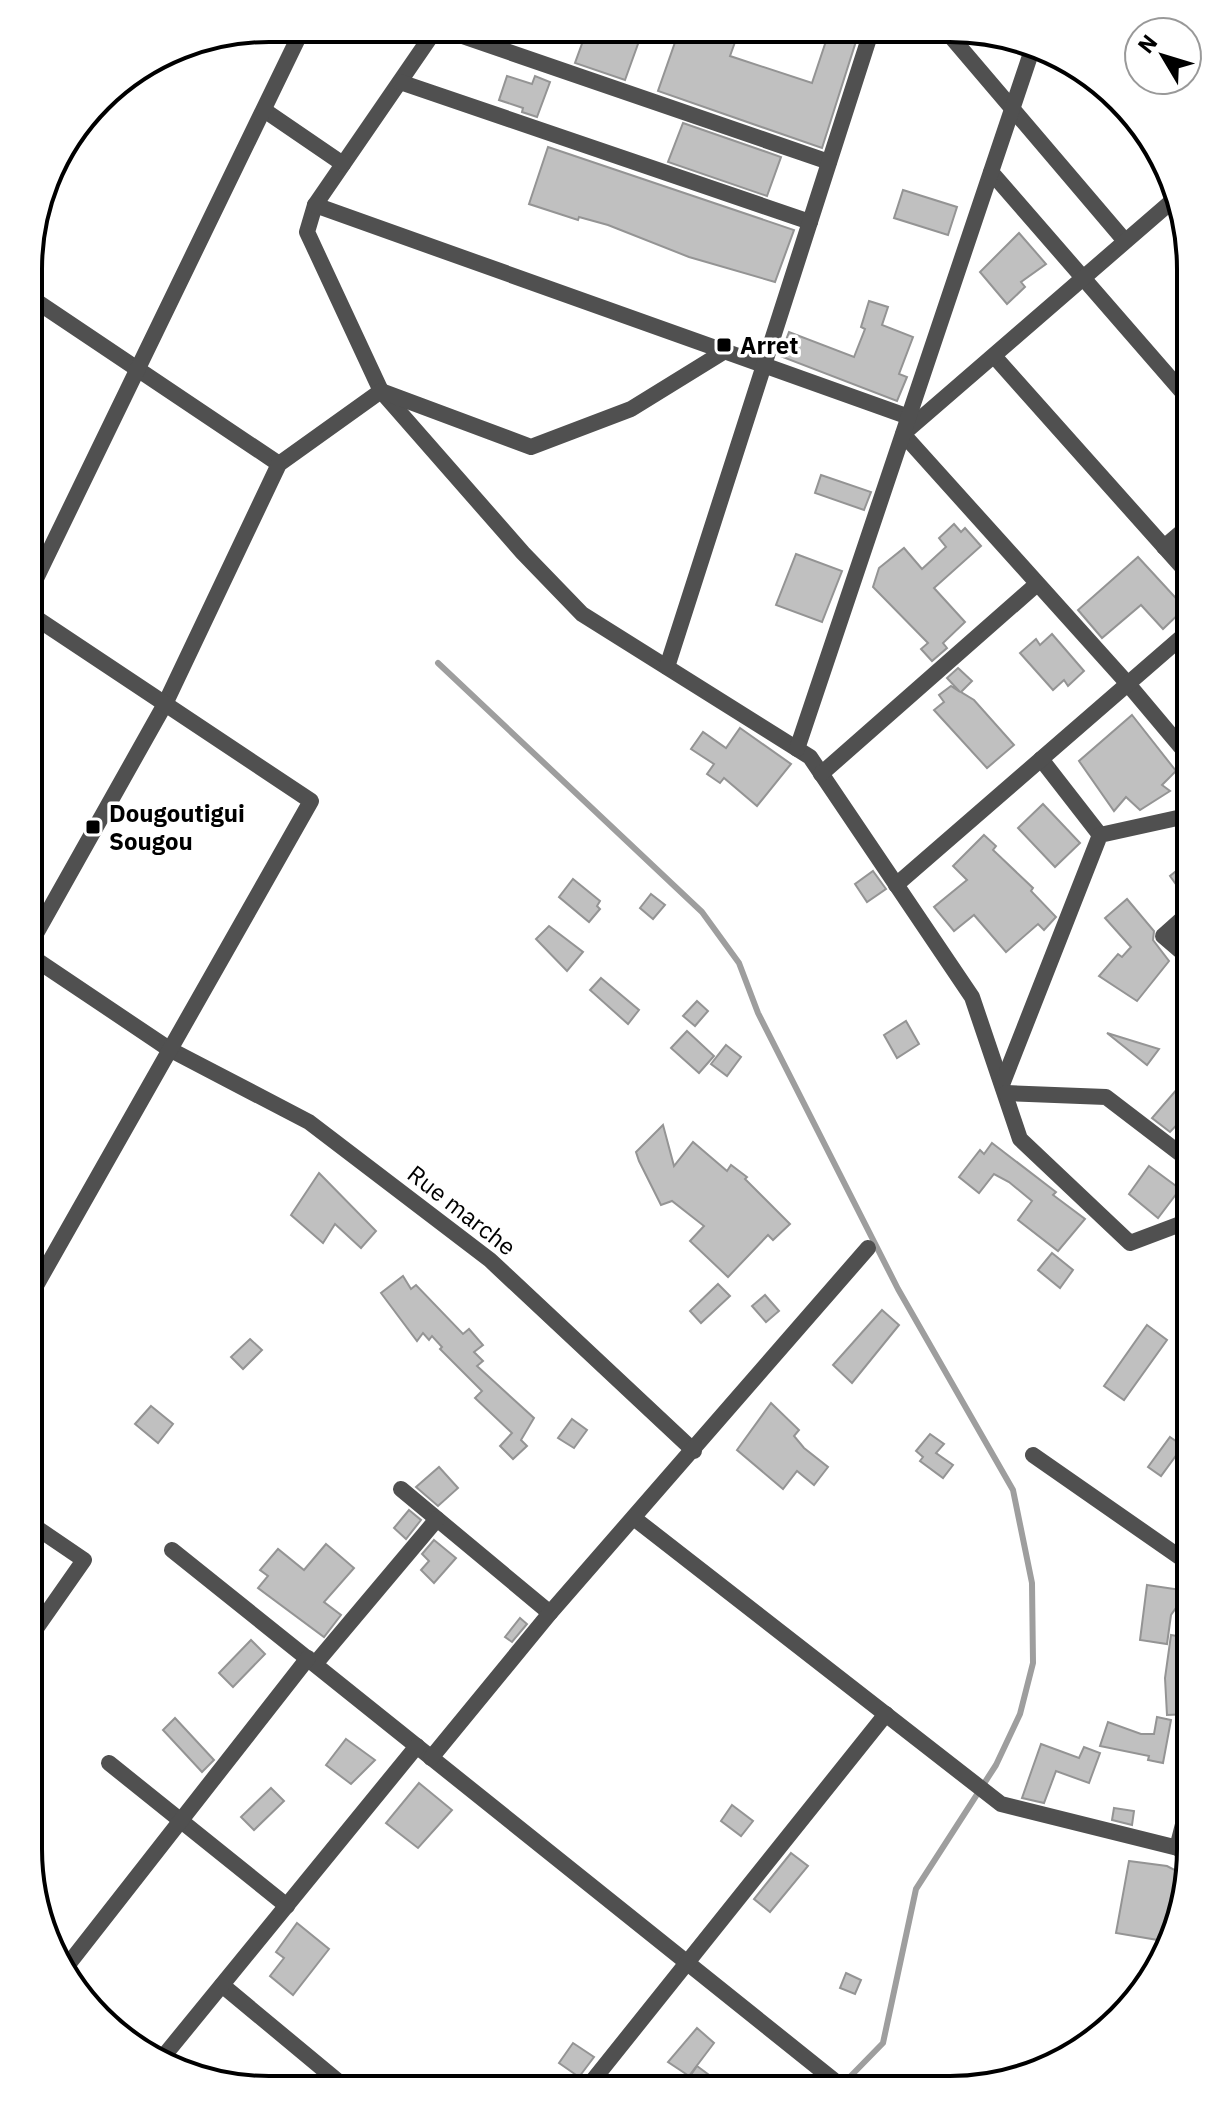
<svg xmlns="http://www.w3.org/2000/svg" width="1219" height="2118" font-family="'IBM Plex Sans',sans-serif">
<style>
.lines{fill:none;stroke-linecap:round;stroke-linejoin:round}
.stream{stroke:#9e9e9e;stroke-width:6}
.building{fill:#c0c0c0;stroke:#949494;stroke-width:2}
.street{stroke:#505050;stroke-width:16}
.poi-dot{fill:#000;stroke:#fff;stroke-width:3}
.labels{text-anchor:middle;dominant-baseline:central;stroke-width:7;stroke-linejoin:round;paint-order:stroke}
.poi-label{font-size:24px;font-weight:bold;fill:#000;stroke:#fff;text-anchor:start}
.street-label{font-size:24px;fill:#000;stroke:#fff}
.rim{fill:none;stroke:#000;stroke-width:4}
</style>
<rect width="100%" height="100%" fill="#fff"/>
<g class="lines">
<polyline class="stream" points="438,663 702,912 739,963 758,1013 898,1289 1013,1490 1032,1583 1033,1663 1020,1714 996,1765 916,1889 883,2043 842,2085"/>
</g>
<g class="building">
<polygon points="587,30 643,30 625,80 575,63"/>
<polygon points="679,31 739,31 730,56 812,83 829,32 858,35 822,148 658,91"/>
<polygon points="507,76 532,84 535,76 550,82 537,117 522,112 523,108 499,100"/>
<polygon points="683,123 781,157 767,196 668,162"/>
<polygon points="548,147 794,230 775,282 689,257 608,225 579,217 578,220 529,204"/>
<polygon points="903,190 957,207 948,235 894,218"/>
<polygon points="1019,233 1046,264 1021,282 1025,287 1007,304 980,272"/>
<polygon points="869,301 888,307 882,325 913,337 899,374 907,377 897,401 780,356 789,332 854,357 865,329 861,327"/>
<polygon points="821,475 871,492 864,510 815,493"/>
<polygon points="954,524 961,532 965,528 981,546 934,588 965,622 943,643 947,648 932,661 921,649 928,643 873,587 879,568 904,548 922,569 946,547 939,538"/>
<polygon points="796,554 842,571 822,622 776,605"/>
<polygon points="1138,557 1185,608 1163,629 1141,605 1102,638 1078,610"/>
<polygon points="1052,634 1084,671 1068,686 1064,680 1053,690 1020,653 1036,639 1040,645"/>
<polygon points="958,668 972,681 961,692 974,700 1014,745 987,768 934,710 944,702 939,695 951,686 960,692 947,678"/>
<polygon points="1132,715 1176,771 1162,785 1170,791 1140,810 1126,797 1114,811 1079,761"/>
<polygon points="740,728 791,764 757,806 724,778 720,783 707,774 714,764 691,749 703,732 726,748"/>
<polygon points="1043,804 1080,843 1055,867 1018,828"/>
<polygon points="984,835 996,846 993,850 1033,888 1031,891 1056,917 1044,930 1038,924 1006,952 974,915 954,931 934,907 967,880 953,866"/>
<polygon points="1191,859 1191,900 1188,901 1170,876"/>
<polygon points="873,871 886,889 867,902 855,884"/>
<polygon points="573,879 600,901 597,906 600,909 589,922 559,897"/>
<polygon points="651,894 665,905 653,919 640,908"/>
<polygon points="1127,899 1154,931 1153,940 1169,961 1137,1001 1099,976 1118,954 1122,957 1131,947 1105,918"/>
<polygon points="549,926 583,952 567,971 536,939"/>
<polygon points="601,978 639,1010 628,1024 590,990"/>
<polygon points="697,1001 708,1011 695,1026 683,1016"/>
<polygon points="906,1021 919,1044 897,1058 884,1035"/>
<polygon points="687,1031 714,1056 699,1073 671,1048"/>
<polygon points="1107,1033 1159,1049 1147,1065"/>
<polygon points="726,1045 741,1057 727,1076 711,1064"/>
<polygon points="1191,1073 1191,1110 1170,1132 1152,1118"/>
<polygon points="663,1125 674,1166 693,1142 727,1171 731,1165 747,1177 745,1179 790,1224 773,1240 768,1235 728,1277 690,1241 704,1226 672,1201 661,1205 639,1161 636,1152"/>
<polygon points="992,1143 1056,1192 1053,1195 1085,1219 1058,1251 1018,1220 1032,1201 1009,1182 994,1174 979,1193 959,1177 980,1150 984,1154"/>
<polygon points="1149,1166 1180,1189 1158,1218 1129,1194"/>
<polygon points="319,1173 376,1231 361,1248 335,1224 323,1243 291,1215"/>
<polygon points="1052,1253 1073,1270 1060,1288 1038,1270"/>
<polygon points="403,1276 411,1289 416,1285 463,1334 469,1329 483,1345 474,1352 483,1361 477,1366 534,1418 521,1440 527,1446 513,1459 500,1446 512,1433 475,1398 482,1391 440,1349 442,1347 432,1336 429,1340 423,1333 417,1341 381,1293"/>
<polygon points="718,1284 730,1296 701,1323 690,1311"/>
<polygon points="765,1295 779,1311 766,1322 752,1306"/>
<polygon points="882,1310 899,1325 852,1383 833,1365"/>
<polygon points="1147,1325 1167,1340 1124,1400 1104,1386"/>
<polygon points="250,1339 262,1350 243,1369 231,1357"/>
<polygon points="771,1403 799,1430 794,1436 804,1448 828,1467 814,1485 797,1471 783,1489 737,1450"/>
<polygon points="151,1406 173,1424 158,1443 135,1424"/>
<polygon points="572,1419 587,1430 574,1448 558,1438"/>
<polygon points="930,1434 944,1444 936,1453 953,1465 943,1478 920,1461 923,1457 916,1451"/>
<polygon points="1170,1437 1183,1446 1161,1476 1148,1467"/>
<polygon points="439,1467 458,1488 438,1506 416,1487"/>
<polygon points="409,1510 421,1520 406,1539 394,1528"/>
<polygon points="434,1540 456,1558 434,1583 421,1570 429,1561 422,1554"/>
<polygon points="326,1544 354,1568 324,1602 341,1615 324,1637 258,1588 268,1576 260,1570 278,1549 304,1570"/>
<polygon points="1147,1585 1188,1591 1171,1615 1167,1644 1140,1640"/>
<polygon points="520,1618 527,1624 512,1642 505,1637"/>
<polygon points="1171,1635 1190,1638 1190,1714 1167,1715 1165,1678"/>
<polygon points="251,1640 265,1654 233,1687 219,1673"/>
<polygon points="1157,1717 1171,1720 1163,1763 1148,1760 1149,1756 1100,1746 1108,1722 1141,1734 1154,1734"/>
<polygon points="175,1718 214,1760 202,1772 163,1730"/>
<polygon points="346,1739 375,1760 351,1784 326,1765"/>
<polygon points="1041,1744 1079,1758 1084,1747 1100,1753 1089,1783 1056,1771 1044,1803 1022,1798"/>
<polygon points="419,1783 452,1810 418,1848 386,1823"/>
<polygon points="271,1788 284,1801 254,1830 241,1817"/>
<polygon points="732,1805 753,1821 741,1836 721,1821"/>
<polygon points="1114,1808 1134,1811 1132,1825 1112,1820"/>
<polygon points="791,1853 808,1866 770,1912 754,1899"/>
<polygon points="1129,1861 1167,1866 1188,1877 1170,1942 1116,1933"/>
<polygon points="297,1923 329,1949 293,1995 270,1976 284,1958 276,1952"/>
<polygon points="846,1973 861,1980 855,1994 840,1988"/>
<polygon points="697,2028 714,2043 689,2076 668,2062"/>
<polygon points="573,2043 594,2057 579,2077 559,2063"/>
<polygon points="697,2066 728,2089 696,2089 686,2082"/>
</g>
<g class="lines">
<g class="street">
<polyline points="436,29 315,205 307,232 381,391 523,553 582,614 810,757 972,997 1020,1139 1130,1243 1191,1220"/>
<polyline points="442,29 829,162"/>
<polyline points="947,32 1125,241"/>
<polyline points="400,82 810,222"/>
<polyline points="264,110 343,164"/>
<polyline points="991,172 1191,402"/>
<polyline points="315,205 909,417"/>
<polyline points="30,297 279,464"/>
<polyline points="994,356 1191,577"/>
<polyline points="904,433 1179,195"/>
<polyline points="903,434 1128,684 1191,759"/>
<polyline points="1164,547 1191,524"/>
<polyline points="30,591 303,28"/>
<polyline points="667,667 871,32"/>
<polyline points="797,749 1032,50"/>
<polyline points="1041,759 1100,835"/>
<polyline points="821,774 1037,584"/>
<polyline points="896,885 1191,629"/>
<polyline points="29,946 165,704 279,464 381,391 531,447 631,409 725,351"/>
<polyline points="29,955 169,1049 309,1122 490,1260 694,1451"/>
<polyline points="1191,960 1163,936 1191,911"/>
<polyline points="1003,1082 1100,835 1191,815"/>
<polyline points="1006,1093 1106,1097 1191,1162"/>
<polyline points="29,1298 311,801 30,614"/>
<polyline points="1033,1455 1191,1565"/>
<polyline points="401,1489 550,1613"/>
<polyline points="635,1519 1001,1804 1190,1851"/>
<polyline points="172,1550 841,2086 852,2090"/>
<polyline points="28,1640 84,1560 28,1522"/>
<polyline points="315,1664 437,1519"/>
<polyline points="431,1758 550,1613 868,1248"/>
<polyline points="109,1763 287,1906"/>
<polyline points="1177,1848 1190,1797"/>
<polyline points="63,1971 308,1658"/>
<polyline points="222,1985 346,2088"/>
<polyline points="163,2057 417,1746"/>
<polyline points="586,2089 886,1714"/>
</g>
</g>
<g class="poi-dot">
<rect x="716" y="337" width="16" height="16" rx="4"/>
<rect x="85" y="819" width="16" height="16" rx="4"/>
</g>
<g class="labels">
<g class="poi-label">
<text x="740" y="345">Arret</text>
<text x="109" y="813">Dougoutigui<tspan x="109" dy="28">Sougou</tspan></text>
</g>
<g class="street-label">
<text transform="translate(462 1210) rotate(38)">Rue marche</text>
</g>
</g>
<path d="M0 0H1219V2118H0ZM269 42H950A227 227 0 0 1 1177 269V1849A227 227 0 0 1 950 2076H269A227 227 0 0 1 42 1849V269A227 227 0 0 1 269 42Z" fill="#fff" fill-rule="evenodd"/>
<path class="rim" d="M269 42H950A227 227 0 0 1 1177 269V1849A227 227 0 0 1 950 2076H269A227 227 0 0 1 42 1849V269A227 227 0 0 1 269 42Z"/>
<g transform="translate(1163 56) rotate(308)"><circle r="38" fill="#ffffff" stroke="#999999" stroke-width="2"/>
<path d="M0-6L14 30L0 20L-14 30Z" fill="#000000"/>
<text y="-12" font-size="22" font-weight="bold" text-anchor="middle" fill="#000000">N</text>
</g>
</svg>
